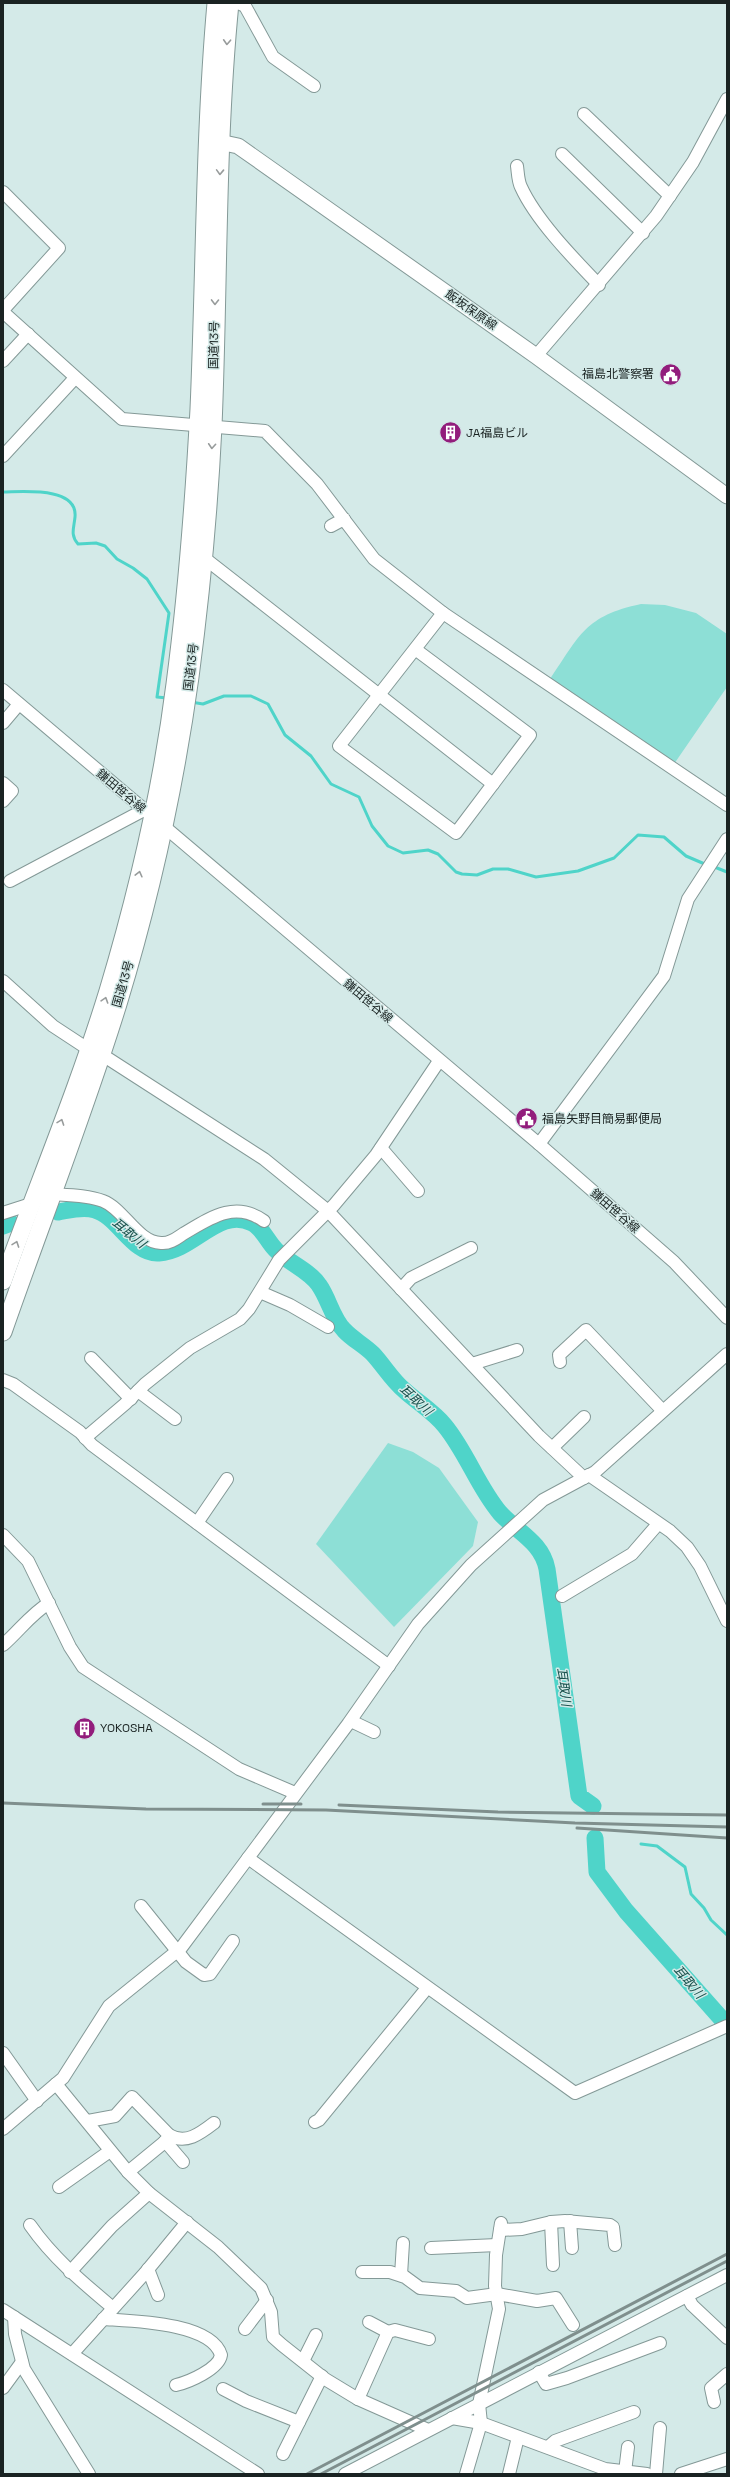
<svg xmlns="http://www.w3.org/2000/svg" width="730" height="2477" font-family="'Space Grotesk','Noto Sans JP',sans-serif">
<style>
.green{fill:#8ddfd6}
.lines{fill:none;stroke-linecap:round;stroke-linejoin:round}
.stream{stroke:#4fd4c9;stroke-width:3}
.river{stroke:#4fd4c9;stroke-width:17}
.minor-casing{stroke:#849997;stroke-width:14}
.major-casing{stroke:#849997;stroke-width:17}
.highway-casing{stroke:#849997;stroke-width:19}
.minor{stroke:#fff;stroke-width:12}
.major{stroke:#fff;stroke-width:15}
.highway{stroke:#fff;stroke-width:17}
.rail{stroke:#7f8f8d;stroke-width:3}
.oneway{stroke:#989c9c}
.labels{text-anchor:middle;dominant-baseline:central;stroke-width:3;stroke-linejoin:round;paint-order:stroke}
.street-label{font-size:12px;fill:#1a2322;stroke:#d4eae8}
.poi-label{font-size:12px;fill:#1a2322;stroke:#d4eae8;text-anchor:start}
.water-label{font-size:13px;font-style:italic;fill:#18514c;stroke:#d4eae8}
</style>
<rect width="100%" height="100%" fill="#d4eae8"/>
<g class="green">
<path d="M641 604 665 605 696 613 727 634V687L674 764 550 679C580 635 585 616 641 604Z"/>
<polygon points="388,1443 413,1452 439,1468 478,1522 473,1546 394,1627 316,1544"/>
</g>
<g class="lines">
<g class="stream">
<path d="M3 492C22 492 78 486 75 517 74 528 70 535 78 544L96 543 105 546 117 559 133 568 147 579 169 613 157 697 167 698"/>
<polyline points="191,702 203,704 224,696 251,696 268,704 285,735 311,756 331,784 359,797 372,826 388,846 403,853 428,850 438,854 456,872 462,874 477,875 493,869 508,869 536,877 578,871 614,858 638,835 664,837 686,856 707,865"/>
<polyline points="712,866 727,872"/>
<polyline points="641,1844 657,1846 685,1867 691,1894 704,1908 711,1920 727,1935"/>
</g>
<g class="river">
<path d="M58 1212C70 1210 83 1206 95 1210 118 1216 133 1255 159 1253 194 1251 219 1206 252 1223 264 1229 267 1242 277 1251 289 1263 310 1271 319 1285 329 1299 332 1318 344 1330 352 1339 364 1345 373 1354 384 1366 392 1380 404 1390 417 1402 434 1412 445 1426 467 1453 478 1487 500 1513 517 1532 542 1542 547 1569L579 1796 593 1806"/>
<polyline points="3,1226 11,1223"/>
<polyline points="595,1838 597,1872 626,1911 727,2025"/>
</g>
<defs>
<g id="minor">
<polyline points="238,3 245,6 273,57 314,86"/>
<polyline points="584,114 670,196"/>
<polyline points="562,154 643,233"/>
<path d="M517 166C518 173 518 181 521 187 536 220 573 258 599 285"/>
<polyline points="3,192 59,248 3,310"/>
<polyline points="3,312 122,419 265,431 317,484 374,559 443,613 727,805"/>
<polyline points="536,356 656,216 693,162 727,99"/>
<polyline points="3,361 28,334"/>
<polyline points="3,456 75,378"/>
<polyline points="331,526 344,519"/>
<polyline points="203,557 493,784"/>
<polyline points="415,649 530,735 456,833 339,746 443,613"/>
<polyline points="3,690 539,1144 674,1262 727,1318"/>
<polyline points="3,723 19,704"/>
<polyline points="3,783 12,791 3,801"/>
<polyline points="10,881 144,810"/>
<polyline points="3,981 53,1026 88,1049"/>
<polyline points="101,1054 264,1159 328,1211 539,1436 584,1478"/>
<polyline points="539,1144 664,976 688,899 727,839"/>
<polyline points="381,1148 418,1191"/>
<path d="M51 1194C67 1195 88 1195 103 1201 124 1209 137 1242 161 1243 170 1244 177 1238 183 1234 210 1218 235 1200 264 1221"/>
<polyline points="3,1213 31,1204"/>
<polyline points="401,1289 411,1278 471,1248"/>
<polyline points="260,1292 290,1305 328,1327"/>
<polyline points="91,1358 131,1399"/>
<polyline points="560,1362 559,1355 586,1330 662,1410"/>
<polyline points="472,1364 517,1350"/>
<polyline points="3,1380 13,1384 80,1432 92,1445 389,1666"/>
<polyline points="138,1391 175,1419"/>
<polyline points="85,1438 125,1404 145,1384 190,1348 240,1319 249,1309 279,1260 334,1205 376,1155 439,1061"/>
<polyline points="552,1448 584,1417"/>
<polyline points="589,1475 670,1531 687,1547 700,1566 727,1621"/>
<polyline points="197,1523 227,1479"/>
<polyline points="3,1535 28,1561 70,1647 83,1667 239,1769 295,1793"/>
<polyline points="562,1596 632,1554 658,1524"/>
<path d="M3 1645C19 1631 31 1614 49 1603"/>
<polyline points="351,1721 374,1732"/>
<polyline points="248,1858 575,2093 727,2026"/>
<polyline points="141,1906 186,1962 204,1975 210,1974 233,1941"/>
<polyline points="3,2053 37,2101"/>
<polyline points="56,2084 128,2172 149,2193 218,2247 261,2288 271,2312 273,2337 282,2345 325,2379 358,2399 428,2430"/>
<polyline points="88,2121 115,2116 132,2097 169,2135 167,2140 128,2172"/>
<polyline points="315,2122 319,2120 427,1988"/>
<polyline points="3,2129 63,2078 109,2006 181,1948 348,1724 418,1624 471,1565 543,1500 595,1472 727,1354"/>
<path d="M169 2135C186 2145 201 2133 214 2123"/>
<polyline points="165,2141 183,2162"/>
<polyline points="59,2187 110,2151"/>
<polyline points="570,2221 572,2248"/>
<polyline points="551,2222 553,2265"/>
<path d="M30 2225C53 2258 82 2282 113 2308"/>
<polyline points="500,2230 522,2229 551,2222 565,2221 610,2225 613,2227 615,2245"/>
<polyline points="431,2248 497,2245"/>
<polyline points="148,2269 158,2295"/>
<polyline points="70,2272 112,2226 149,2193"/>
<polyline points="362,2272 390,2272 405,2277 420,2288 456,2291 467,2298 497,2294 537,2301 556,2298 573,2325"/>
<polyline points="401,2275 403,2243"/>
<polyline points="687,2296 692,2305 727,2338"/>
<polyline points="3,2310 258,2474"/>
<polyline points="14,2317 15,2334 24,2369 89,2474"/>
<path d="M103 2319C130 2321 211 2322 221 2355 219 2369 189 2382 176 2385"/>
<polyline points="369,2322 388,2332"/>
<polyline points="245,2329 267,2300"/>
<polyline points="72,2354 145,2273 187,2222"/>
<polyline points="303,2361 316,2335"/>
<polyline points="539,2372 546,2384 567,2378 660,2343"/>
<polyline points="3,2388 22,2362"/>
<polyline points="223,2389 246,2401 299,2422"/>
<polyline points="358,2399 388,2332 395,2330 429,2339"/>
<polyline points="714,2402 711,2388 727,2374"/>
<polyline points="452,2418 481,2423 479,2404 499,2309 495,2286 496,2255 501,2223"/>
<polyline points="548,2447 555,2441 634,2412"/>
<polyline points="283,2454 322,2376"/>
<polyline points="625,2472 628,2447"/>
<polyline points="345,2474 727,2275"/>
<polyline points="466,2474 481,2423 605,2469 647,2474"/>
<polyline points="509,2474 518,2437"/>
<polyline points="656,2474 660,2428"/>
<polyline points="681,2474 727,2459"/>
</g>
<polyline id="major" points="210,140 238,146 536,356 727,496"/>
<g id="highway">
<path d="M3 1281C38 1184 78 1089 108 991 138 891 162 787 175 684 187 593 194 501 199 409 205 274 204 138 216 3"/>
<path d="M3 1332C41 1223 84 1114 118 1004 150 899 175 786 190 677 201 594 209 510 213 426 219 285 216 144 230 3"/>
</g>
</defs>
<use href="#minor" class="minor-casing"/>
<use href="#major" class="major-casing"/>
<use href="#highway" class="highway-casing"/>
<use href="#minor" class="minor"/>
<use href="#major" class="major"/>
<use href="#highway" class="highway"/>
<g class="rail">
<polyline points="3,1803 146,1809 326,1810 575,1823 727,1827"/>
<polyline points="263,1804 301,1804"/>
<polyline points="339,1805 498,1812 727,1815"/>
<polyline points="577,1828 727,1838"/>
<polyline points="307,2474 727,2254"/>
<polyline points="321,2474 727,2261"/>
</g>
</g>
<defs><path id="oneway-chevron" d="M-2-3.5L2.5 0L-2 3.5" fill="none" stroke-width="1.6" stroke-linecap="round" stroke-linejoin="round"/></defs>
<g class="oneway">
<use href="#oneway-chevron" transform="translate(227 42) rotate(93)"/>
<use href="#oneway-chevron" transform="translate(220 172) rotate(92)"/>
<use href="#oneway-chevron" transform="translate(215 302) rotate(91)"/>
<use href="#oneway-chevron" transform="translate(212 446) rotate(94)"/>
<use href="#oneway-chevron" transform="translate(139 874) rotate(-76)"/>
<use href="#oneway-chevron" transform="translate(105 1000) rotate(-72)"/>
<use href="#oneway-chevron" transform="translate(61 1122) rotate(-70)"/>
<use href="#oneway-chevron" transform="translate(16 1244) rotate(-70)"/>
</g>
<defs>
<symbol id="civic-disc" viewBox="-11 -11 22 22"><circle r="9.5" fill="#921d7c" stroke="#d4eae8"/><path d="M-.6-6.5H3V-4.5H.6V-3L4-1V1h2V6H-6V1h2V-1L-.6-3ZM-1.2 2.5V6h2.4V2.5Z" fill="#fff"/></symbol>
<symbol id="building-disc" viewBox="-11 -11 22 22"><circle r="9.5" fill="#921d7c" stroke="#d4eae8"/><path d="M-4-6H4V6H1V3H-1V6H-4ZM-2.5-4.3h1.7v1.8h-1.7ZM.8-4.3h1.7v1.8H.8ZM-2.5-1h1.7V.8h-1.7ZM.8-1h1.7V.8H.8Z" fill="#fff"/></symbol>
</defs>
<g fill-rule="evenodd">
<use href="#civic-disc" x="658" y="362" width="25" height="25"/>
<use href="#building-disc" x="438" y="420" width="25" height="25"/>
<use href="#civic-disc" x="514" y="1106" width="25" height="25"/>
<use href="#building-disc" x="72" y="1716" width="25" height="25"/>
</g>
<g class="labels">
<g class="street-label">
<text transform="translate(471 310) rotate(35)">飯坂保原線</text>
<text transform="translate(214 345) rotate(-89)">国道13号</text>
<text transform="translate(191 667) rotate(-83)">国道13号</text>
<text transform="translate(121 791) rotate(40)">鎌田笹谷線</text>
<text transform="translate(123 984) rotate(-74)">国道13号</text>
<text transform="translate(368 1001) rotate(40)">鎌田笹谷線</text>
<text transform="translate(615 1211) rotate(41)">鎌田笹谷線</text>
</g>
<g class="poi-label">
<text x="654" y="374" text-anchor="end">福島北警察署</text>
<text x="466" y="433">JA福島ビル</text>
<text x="542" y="1119">福島矢野目簡易郵便局</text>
<text x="100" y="1728">YOKOSHA</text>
</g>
<g class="water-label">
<text transform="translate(129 1233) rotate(39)">耳取川</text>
<text transform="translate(416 1400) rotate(42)">耳取川</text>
<text transform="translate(564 1687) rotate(82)">耳取川</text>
<text transform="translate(689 1982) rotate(49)">耳取川</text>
</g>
</g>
<rect width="730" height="2477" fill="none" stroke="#1a2322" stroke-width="8"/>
</svg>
